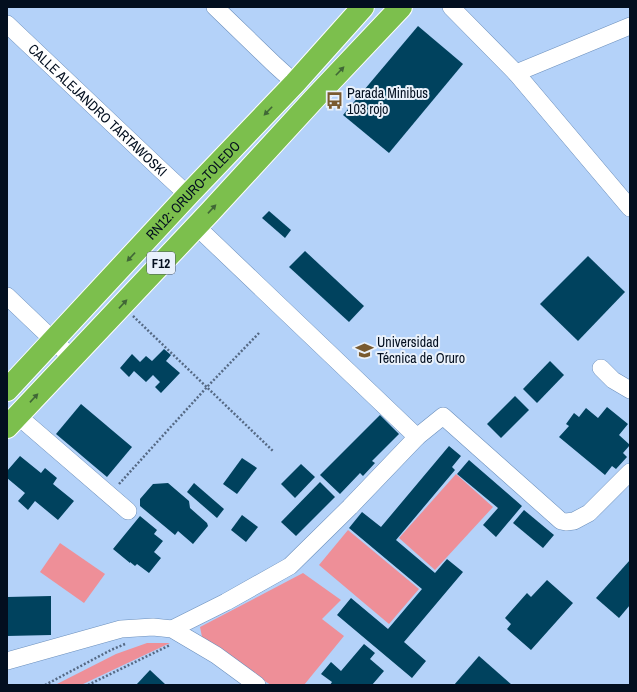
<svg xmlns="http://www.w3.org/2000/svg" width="637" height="692" font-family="'Archivo Narrow',sans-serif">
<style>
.green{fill:#ee8f98}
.building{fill:#00425e}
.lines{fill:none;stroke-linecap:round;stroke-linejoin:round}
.minor-casing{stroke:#6b8fbc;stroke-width:18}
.highway-casing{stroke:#fff;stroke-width:24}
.path{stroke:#556984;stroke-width:2.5;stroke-dasharray:2 2;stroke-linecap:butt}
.minor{stroke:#fff;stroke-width:17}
.highway{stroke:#7cbf4d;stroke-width:22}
.oneway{fill:#406736}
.labels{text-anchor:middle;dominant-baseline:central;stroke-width:4;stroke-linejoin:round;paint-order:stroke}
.shield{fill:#e9f1fb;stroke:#485361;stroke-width:1}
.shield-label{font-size:13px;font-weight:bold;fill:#030f1f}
.poi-label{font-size:14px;fill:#030f1f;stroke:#e9f1fb;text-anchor:start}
.street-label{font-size:14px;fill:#030f1f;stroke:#e9f1fb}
</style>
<rect width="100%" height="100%" fill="#b4d2f9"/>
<g class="green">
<polygon points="456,474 493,507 435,570 399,538"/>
<polygon points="348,530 419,589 389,624 319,565"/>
<polygon points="60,543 105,574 84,603 40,572"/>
<polygon points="303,573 341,600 322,619 344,636 304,685 271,685 203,642 200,627"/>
<polygon points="147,643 170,643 81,685 55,685 116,654"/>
</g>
<g class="building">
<polygon points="418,26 463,64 389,153 343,115"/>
<polygon points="269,211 291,230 285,238 262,218"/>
<polygon points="305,251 364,306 349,322 289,267"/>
<polygon points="588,256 625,292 578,341 540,304"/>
<polygon points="164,349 171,355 166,361 180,373 161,393 155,387 160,382 153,375 146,382 134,371 129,377 120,368 132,354 140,362 146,356 152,361"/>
<polygon points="550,361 564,375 537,403 523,389"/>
<polygon points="515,396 529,410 501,438 487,424"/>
<polygon points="81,404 132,447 107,477 56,434"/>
<polygon points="607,407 628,424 619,435 630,445 623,453 627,457 616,469 612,466 605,475 559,437 569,426 566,424 574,413 579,417 586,408 598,418"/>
<polygon points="380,415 399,434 372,461 375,463 363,476 360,473 340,494 320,475"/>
<polygon points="449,446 461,456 452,467 455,470 396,540 435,573 447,559 463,572 404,642 426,661 412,678 337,615 351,598 388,629 422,589 349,528 362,512 381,527"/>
<polygon points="20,456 41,473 45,468 57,478 53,484 74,501 58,520 35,501 28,510 18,501 25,493 7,478 7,471"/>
<polygon points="242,458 257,468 237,494 223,484"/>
<polygon points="469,460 522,506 496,537 483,525 498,508 457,474"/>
<polygon points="301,464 315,477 295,498 281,484"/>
<polygon points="320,482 335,497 296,536 281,522"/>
<polygon points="168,483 189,501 190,508 207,523 208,526 193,544 178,531 175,535 140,506 140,499 153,484"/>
<polygon points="194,483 224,509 217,518 187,492"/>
<polygon points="524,510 554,535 543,548 513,523"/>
<polygon points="242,515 258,527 246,542 231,530"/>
<polygon points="140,516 157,530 154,534 163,541 154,552 161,558 149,573 137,564 135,566 130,562 130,563 113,549"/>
<polygon points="630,560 630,605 619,618 596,598"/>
<polygon points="547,580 573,603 531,650 507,629 511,624 505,618 527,593 531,597"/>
<polygon points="51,596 51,635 7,636 7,597"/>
<polygon points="364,644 375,653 370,659 384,671 372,685 330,685 332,682 321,674 331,662 341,671"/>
<polygon points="479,656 512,685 454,685"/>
<polygon points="150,670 166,685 136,685"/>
</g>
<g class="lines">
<defs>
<g id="minor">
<polyline points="215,7 275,65 295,83"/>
<polyline points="451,7 516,73 630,208"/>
<path id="s1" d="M7 24 161 170 188 195"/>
<polyline points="516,73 630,26"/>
<polyline points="7,296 72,358"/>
<polyline points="601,368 613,380 630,390"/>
<polyline points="18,416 128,511"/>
<polyline points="417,437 443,416 561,521 566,522 574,521 589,513 630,472"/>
<polyline points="172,629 226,602 290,566 350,507 417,437 196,226"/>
<polyline points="7,661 121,629 153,627 172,629 216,655 257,685"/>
</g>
<g id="highway">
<path id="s2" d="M7 390 188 195 295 83 363 7"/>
<polyline points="7,427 210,212 313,100 401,7"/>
</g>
</defs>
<use href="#minor" class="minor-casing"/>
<use href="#highway" class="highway-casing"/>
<g class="path">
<polyline points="133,316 274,452"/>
<polyline points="119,484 207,387 259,333"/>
<polyline points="45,685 111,650 125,644"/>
<polyline points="88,685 170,645"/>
</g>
<use href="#minor" class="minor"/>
<use href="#highway" class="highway"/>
</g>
<defs><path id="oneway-solid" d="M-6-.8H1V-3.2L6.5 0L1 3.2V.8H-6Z"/></defs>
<g class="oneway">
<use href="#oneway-solid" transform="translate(340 71) rotate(-46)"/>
<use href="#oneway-solid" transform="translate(268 111) rotate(134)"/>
<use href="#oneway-solid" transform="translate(212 209) rotate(-47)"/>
<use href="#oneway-solid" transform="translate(131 257) rotate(133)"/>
<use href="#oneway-solid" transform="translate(123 304) rotate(-47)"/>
<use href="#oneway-solid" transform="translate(34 398) rotate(-47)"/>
</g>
<defs>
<symbol id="bus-bare" viewBox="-9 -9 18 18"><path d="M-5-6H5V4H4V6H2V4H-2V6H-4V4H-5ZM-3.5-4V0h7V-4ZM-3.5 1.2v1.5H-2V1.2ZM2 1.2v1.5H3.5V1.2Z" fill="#795a2f" stroke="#e9f1fb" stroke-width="2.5" paint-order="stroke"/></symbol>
<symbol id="university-bare" viewBox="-9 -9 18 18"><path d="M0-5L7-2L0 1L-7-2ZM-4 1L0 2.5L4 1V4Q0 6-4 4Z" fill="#795a2f" stroke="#e9f1fb" stroke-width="2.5" paint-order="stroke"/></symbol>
</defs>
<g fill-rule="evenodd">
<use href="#bus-bare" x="322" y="88" width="25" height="25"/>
<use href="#university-bare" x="352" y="338" width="25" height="25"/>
</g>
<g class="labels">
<rect class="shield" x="147" y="252" width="28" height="22" rx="3"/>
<g class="shield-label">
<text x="161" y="263">F12</text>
</g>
<g class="poi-label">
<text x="347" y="93">Parada Minibus<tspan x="347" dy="16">103 rojo</tspan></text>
<text x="377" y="342">Universidad<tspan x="377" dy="16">Técnica de Oruro</tspan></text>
</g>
<g class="street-label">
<text stroke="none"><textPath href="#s1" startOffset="125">CALLE ALEJANDRO TARTAWOSKI</textPath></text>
<text stroke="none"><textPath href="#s2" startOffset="273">RN12: ORURO-TOLEDO</textPath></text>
</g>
</g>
<rect width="637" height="692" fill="none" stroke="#030f1f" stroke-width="16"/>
</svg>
